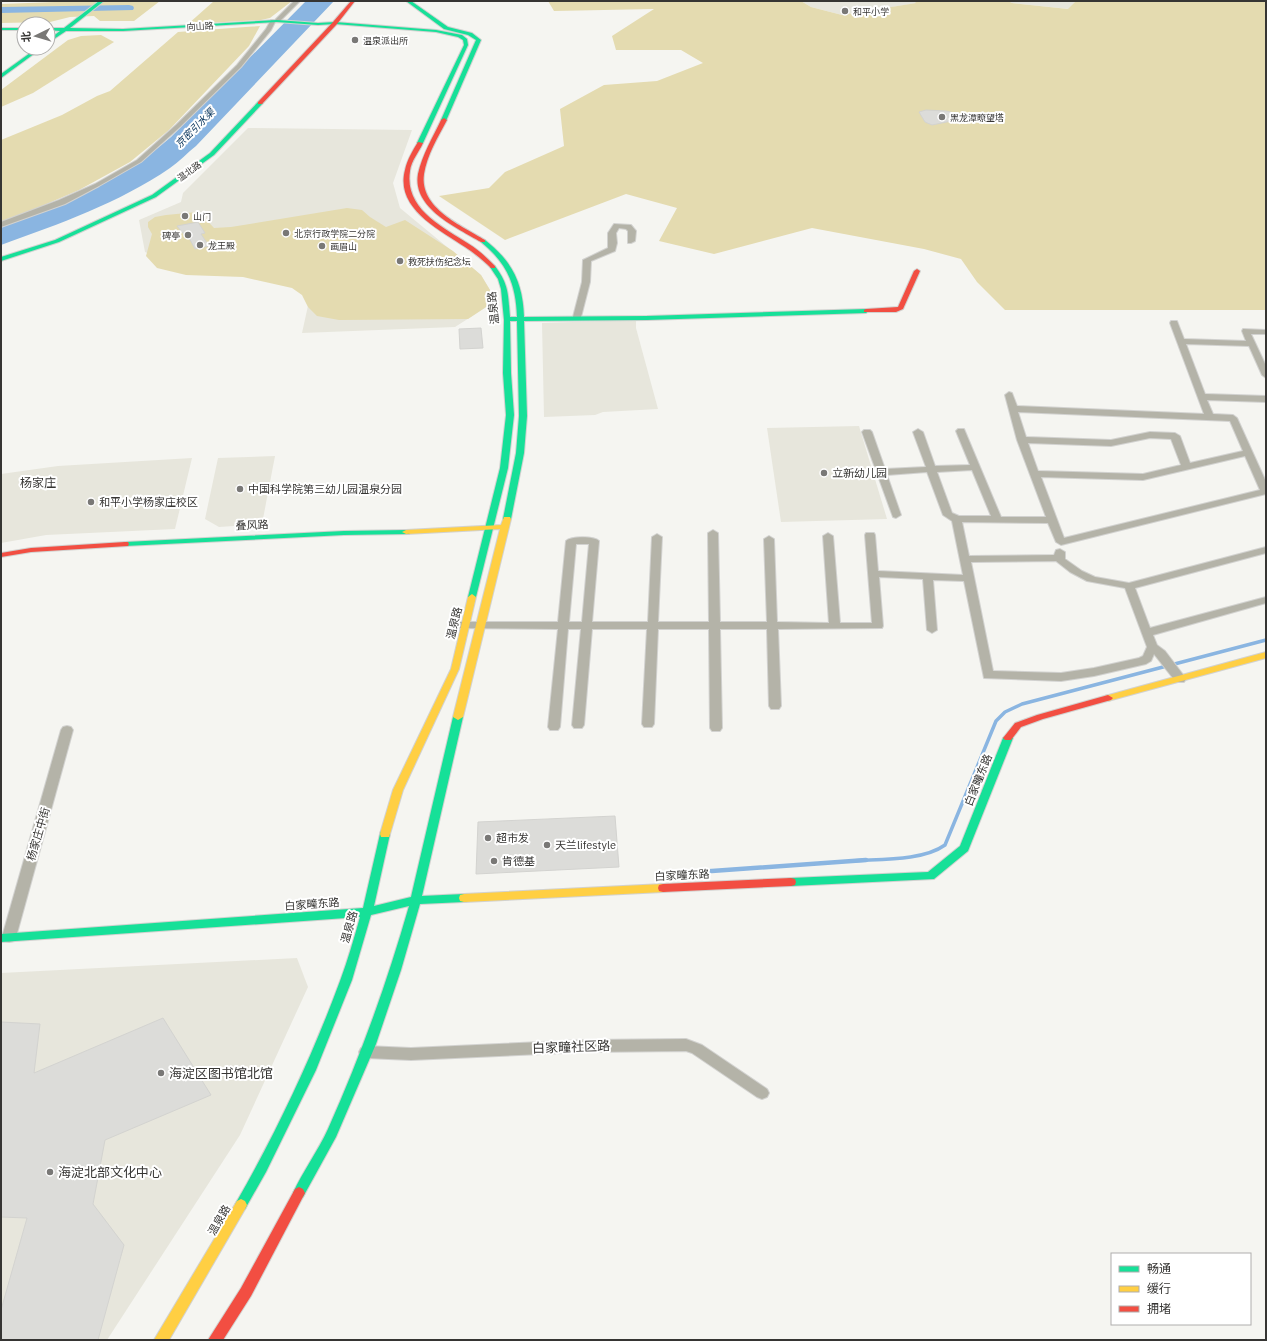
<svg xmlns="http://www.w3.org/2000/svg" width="1267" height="1341" font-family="'IBM Plex Sans','Noto Sans SC',sans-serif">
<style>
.built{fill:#e7e6dc}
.green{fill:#e4dbb0}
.water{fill:#8ab5e1}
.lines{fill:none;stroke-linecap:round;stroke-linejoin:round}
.stream-far1{stroke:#8ab5e1;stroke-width:3.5}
.stream{stroke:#8ab5e1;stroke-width:4.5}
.river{fill:#8ab5e1;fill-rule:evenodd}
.building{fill:#dcdcd9;stroke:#d3d3d0}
.street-casing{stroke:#d2d2d0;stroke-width:2}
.fast-casing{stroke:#d2d2d0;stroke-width:2}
.slow-casing{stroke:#d2d2d0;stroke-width:2}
.jam-casing{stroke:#d2d2d0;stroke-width:2}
.street{fill:#b4b3a8;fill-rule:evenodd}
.fast{fill:#16e098;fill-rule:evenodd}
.slow{fill:#ffcf43;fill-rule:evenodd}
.jam{fill:#f24e42;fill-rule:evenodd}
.poi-dot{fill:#797876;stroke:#fff;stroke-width:1.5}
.labels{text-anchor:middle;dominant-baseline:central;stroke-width:4;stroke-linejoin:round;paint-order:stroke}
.far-poi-label{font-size:9px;fill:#363533;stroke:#fff;text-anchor:start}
.far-street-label{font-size:9px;fill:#363533;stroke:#fff}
.far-water-label{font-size:10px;font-style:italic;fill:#002e56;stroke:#fff}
.street-label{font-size:11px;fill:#363533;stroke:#fff}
.poi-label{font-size:11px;fill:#363533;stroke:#fff;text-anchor:start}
.neighbourhood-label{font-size:12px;fill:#363533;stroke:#fff}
.near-street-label{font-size:13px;fill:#363533;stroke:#fff}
.near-poi-label{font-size:13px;fill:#363533;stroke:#fff;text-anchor:start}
</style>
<rect width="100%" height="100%" fill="#f5f5f1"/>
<g class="built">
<polygon points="801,1 914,1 917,3 842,15 811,7"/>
<polygon points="1008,1 1076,1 1069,9 1012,3"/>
<polygon points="248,128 412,130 393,183 400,208 481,275 490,290 488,306 455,327 302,333 311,292 262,276 169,263 145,252 139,220 181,202 183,193"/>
<polygon points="636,320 636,328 658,409 603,412 595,415 544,417 542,323"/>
<polygon points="859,426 887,519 781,522 767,428"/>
<polygon points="275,456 262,524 219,527 205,519 218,458"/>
<polygon points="192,458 175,529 46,535 1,543 1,474 58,466"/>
<polygon points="297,958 308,987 240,1135 107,1340 1,1340 1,973"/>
</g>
<g class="green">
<polygon points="81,1 160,1 134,21 100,21 94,16 70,17 50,22 1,23 1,4"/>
<polygon points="214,1 292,1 270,18 261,20 188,24"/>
<polygon points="548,1 801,1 811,7 842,15 916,3 914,1 1008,1 1012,3 1068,9 1076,1 1266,1 1266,310 1005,310 977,282 961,259 924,249 812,228 714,254 659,241 677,208 626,194 505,240 439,196 489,188 505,172 564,146 560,109 604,85 657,81 703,63 681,50 616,50 612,36 654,9 554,11"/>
<polygon points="260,26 249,46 169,130 130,162 79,190 21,215 1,222 1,140 62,115 97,96 110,91 178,32"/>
<polygon points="101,35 114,42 33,93 1,107 1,90 68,40 81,36"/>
<polygon points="347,208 362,210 370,217 386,227 405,220 453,251 481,275 490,290 486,307 468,319 339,320 317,316 308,307 302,295 292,288 243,277 186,275 157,268 146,256 152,234 148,227 148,222 155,217 166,215 197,212 200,213 214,228 231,227"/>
</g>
<path class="water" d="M306 1H334L196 146C187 153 179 162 170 168 119 203 59 224 1 245V227C66 203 118 183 171 137Z"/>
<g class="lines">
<path class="stream-far1" d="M852 861C879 859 923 861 945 845L996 721 1005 712 1022 704 1266 640"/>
<polyline class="stream" points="684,873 866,860"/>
<polygon class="river" points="129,5 133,6 134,8 133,10 1,13 1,7"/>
</g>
<g class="building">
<polygon points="926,110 946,111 971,117 932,125 925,122 919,112"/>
<polygon points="198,222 205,233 201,234 209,246 195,249 188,236 186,237 177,226"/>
<polygon points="481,328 483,348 460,349 459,329"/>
<polygon points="615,816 619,867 476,874 478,822"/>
<polygon points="163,1018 211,1095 105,1140 93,1204 124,1245 98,1340 1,1340 1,1310 27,1218 1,1217 1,1022 40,1024 34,1073"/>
</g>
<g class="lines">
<defs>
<g id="street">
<polygon points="294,1 300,1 279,22 275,22 271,30 241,67 180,127 141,162 99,186 65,204 1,227 1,222 59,200 95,184 137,160 176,125 237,65 266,29 271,20 275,20"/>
<polygon points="614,224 631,225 636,231 635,241 631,243 628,243 628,231 626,229 619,228 616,233 617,243 615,251 591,261 590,282 581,317 580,319 574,319 573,317 582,282 583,260 608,248 608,233"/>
<path d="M1171 321H1177L1184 339 1246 341 1242 331 1243 329 1266 330V334H1251L1266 366V378L1262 375 1249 346 1186 344 1205 394 1266 396V402L1207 400 1213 414 1233 415 1237 418 1266 482V494L1061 545 1056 542 1048 523 962 522 969 556 1054 555 1056 550 1060 549 1065 552V559L1082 571 1095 577 1129 583 1266 547V553L1135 588 1150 628 1266 597V603L1153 635 1157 645 1165 651 1184 676 1186 679 1184 682H1176L1154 654 1151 661 1146 664 1094 676 1061 681 984 678 964 581 933 580 937 630 932 633 927 630 923 579 879 577 883 626 882 628 778 629 781 706 779 709H771L769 706 767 629H720L722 728 720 731H712L710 728 709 629H658L654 724 652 727H644L642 724 647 629H592L584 725 582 728H574L572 725 581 629H568L560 727 558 730H550L548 727 558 629 454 628 449 625 454 622H558L566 541C571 536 594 536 599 541L592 622H648L652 537 657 534 662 537 658 622H709L708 533 713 530 718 533 720 622H767L764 539 769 536 774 539 777 622 829 623 823 536 828 533 833 536 840 623H872L865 535 866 533H874L875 535 878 571 963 575 952 521 943 515 927 472 887 475 901 515 896 518 893 517 862 432 864 430H870L872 432 885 469 926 467 913 432 918 429 923 432 935 466 970 465 956 431 958 429H964L1001 517H1046L1017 440 1005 395 1009 392 1012 393 1017 406 1204 414 1170 323ZM1018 412 1230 421 1243 451 1190 463 1180 436 1175 433 1150 432 1111 440 1026 437ZM1150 438 1171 439 1181 465 1143 474 1038 471 1028 443 1111 446ZM1245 456 1260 490 1064 538 1041 477 1143 480ZM972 470 991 516H959L952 513 937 472ZM576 544H589L582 622H569ZM1056 561 1070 572 1087 581 1125 588 1147 647 1143 656 1139 658 1094 668 1061 673 993 671 971 562Z"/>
<polygon points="67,726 71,727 73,730 16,937 14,941 9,942 4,941 2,937 61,730 63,727"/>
<polygon points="686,1039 702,1045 767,1089 769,1093 767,1097 762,1099 757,1097 692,1053 686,1051 586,1052 411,1060 366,1058 361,1056 359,1052 361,1048 366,1046 411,1048 586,1040"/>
</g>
<g id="fast">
<polygon points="99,1 104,1 70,28 123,29 277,20 318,23 335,22 436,30 462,35 467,39 468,45 423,143 420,145 417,143 464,45 463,40 458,37 436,32 335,24 318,25 277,22 123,31 66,31 48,43 48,40 60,31 48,30 48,28 64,28"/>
<polygon points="406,1 411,1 448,27 472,33 481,40 446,121 441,120 476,40 468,35 444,29"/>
<rect x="1" y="28" width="23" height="2"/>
<polygon points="37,48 42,48 1,78 1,74"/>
<polygon points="258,102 263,103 214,155 156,197 59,242 1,261 1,257 55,240 152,195 210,153"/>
<path d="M481 240H485C512 261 523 283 524 317L647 316 866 309 869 311 866 313 647 320 524 321 527 416 524 453 511 519 507 521 503 519 516 453 519 416 517 321H510L511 373 514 415 508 468 476 597 472 600 468 597 500 468 506 415 503 373 504 320 501 289 498 279 490 267 491 266H495C509 285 508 294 510 317H517C516 284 507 263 481 242Z"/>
<polygon points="406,530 410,532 409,534 344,535 125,546 121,544 125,542 344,531"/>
<path d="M458 714 463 717 422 896 464 894 468 895 469 898 468 901 464 902 420 904 401 970 376 1044 336 1137 303 1197 299 1199 295 1197 293 1193C303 1171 318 1151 328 1129 361 1055 387 983 409 906L371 915 352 980 316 1070 266 1172 245 1209 241 1211 237 1209 235 1205 237 1201C277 1131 312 1057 340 981 348 960 354 938 360 917L1 942V934L363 908 380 834 381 831H389L390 834 374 906 411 897 453 717Z"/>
<polygon points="1008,735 1013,738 968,851 934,879 791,886 787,885 786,882 787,879 791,878 928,872 960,846 1003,738"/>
</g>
<g id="slow">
<polygon points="504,517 510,517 511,519 463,717 458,720 453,717 500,529 406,534 402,532 406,530 501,525"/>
<polygon points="472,594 476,597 459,669 403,790 390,834 389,837 381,837 380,834 393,790 451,669 468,597"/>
<polygon points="1266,652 1266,658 1108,701 1103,698 1105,696"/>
<polygon points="663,884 667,885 668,888 667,891 663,892 464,902 460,901 459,898 460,895 464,894"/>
<polygon points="241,1199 245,1201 247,1205 245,1209 169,1340 154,1340 237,1201"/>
</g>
<g id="jam">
<polygon points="351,1 355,1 337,24 262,104 258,104 258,102 333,22"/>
<path d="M444 118 447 120C438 137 427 155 424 174 419 208 462 226 485 240V242H481C457 228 412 208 418 174 422 155 433 137 441 120Z"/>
<path d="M418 142 423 143C419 152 411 161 410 171 404 209 443 227 469 244 479 250 487 258 495 266V268H491C483 260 474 253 465 247 438 229 395 208 405 170 407 160 413 150 418 142Z"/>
<polygon points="917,269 920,271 903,309 896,312 864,312 864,310 866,309 898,307 914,271"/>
<polygon points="125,542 128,542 129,544 128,546 31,552 1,557 1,553 31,548"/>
<polygon points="1108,695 1113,698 1111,700 1043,719 1021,727 1011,740 1005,740 1003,738 1015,723 1037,715"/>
<polygon points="791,878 795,879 796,882 795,885 791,886 663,892 659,891 658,888 659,885 663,884"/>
<polygon points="299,1187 303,1189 305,1193 251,1296 223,1340 208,1340 241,1288 295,1189"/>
</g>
</defs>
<use href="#street" class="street-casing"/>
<use href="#fast" class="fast-casing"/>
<use href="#slow" class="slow-casing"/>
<use href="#jam" class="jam-casing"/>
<use href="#street" class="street"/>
<use href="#fast" class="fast"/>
<use href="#slow" class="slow"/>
<use href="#jam" class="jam"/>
</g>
<g class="poi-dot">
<circle cx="845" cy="11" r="4"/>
<circle cx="355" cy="40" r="4"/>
<circle cx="942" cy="117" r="4"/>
<circle cx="185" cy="216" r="4"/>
<circle cx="286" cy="233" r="4"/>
<circle cx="188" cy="235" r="4"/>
<circle cx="200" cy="245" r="4"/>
<circle cx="322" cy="246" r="4"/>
<circle cx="400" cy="261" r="4"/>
<circle cx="824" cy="473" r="4"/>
<circle cx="240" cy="489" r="4"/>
<circle cx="91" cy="502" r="4"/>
<circle cx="488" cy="838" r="4"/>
<circle cx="547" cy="845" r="4"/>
<circle cx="494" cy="861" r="4"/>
<circle cx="161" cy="1073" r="4"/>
<circle cx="50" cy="1172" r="4"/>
</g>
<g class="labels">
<g class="far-poi-label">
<text x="853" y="11">和平小学</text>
<text x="363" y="40">温泉派出所</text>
<text x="950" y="117">黑龙潭瞭望塔</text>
<text x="193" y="216">山门</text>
<text x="294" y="233">北京行政学院二分院</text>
<text x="180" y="235" text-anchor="end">碑亭</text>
<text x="208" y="245">龙王殿</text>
<text x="330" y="246">画眉山</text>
<text x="408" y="261">救死扶伤纪念坛</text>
</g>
<g class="far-street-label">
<text transform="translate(200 26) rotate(-3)">向山路</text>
<text transform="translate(189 171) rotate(-36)">温北路</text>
</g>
<g class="far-water-label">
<text transform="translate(195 128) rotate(-45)">京密引水渠</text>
</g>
<g class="street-label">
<text transform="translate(493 308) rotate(-96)">温泉路</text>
<text transform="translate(252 525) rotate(-3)">叠风路</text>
<text transform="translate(454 623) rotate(-76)">温泉路</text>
<text transform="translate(978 780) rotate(-68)">白家疃东路</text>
<text transform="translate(38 834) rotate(-74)">杨家庄中街</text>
<text transform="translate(682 875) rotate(-3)">白家疃东路</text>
<text transform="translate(312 904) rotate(-4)">白家疃东路</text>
<text transform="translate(349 927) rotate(-74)">温泉路</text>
<text transform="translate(219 1220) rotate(-60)">温泉路</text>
</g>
<g class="poi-label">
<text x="832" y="473">立新幼儿园</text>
<text x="248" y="489">中国科学院第三幼儿园温泉分园</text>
<text x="99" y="502">和平小学杨家庄校区</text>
<text x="496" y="838">超市发</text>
<text x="555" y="845">天兰lifestyle</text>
<text x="502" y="861">肯德基</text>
</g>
<g class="neighbourhood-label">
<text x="38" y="482">杨家庄</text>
</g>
<g class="near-street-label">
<text transform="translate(571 1047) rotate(-2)">白家疃社区路</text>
</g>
<g class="near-poi-label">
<text x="169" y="1073">海淀区图书馆北馆</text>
<text x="58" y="1172">海淀北部文化中心</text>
</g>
</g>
<rect width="1267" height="1341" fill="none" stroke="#363533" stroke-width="4"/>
<rect x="1111" y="1253" width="140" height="72" fill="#ffffff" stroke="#afaead"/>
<rect x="1119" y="1266" width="20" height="6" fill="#16e098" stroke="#afaead"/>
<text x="1147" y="1273" font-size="12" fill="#363533">畅通</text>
<rect x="1119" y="1286" width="20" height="6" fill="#ffcf43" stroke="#afaead"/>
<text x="1147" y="1293" font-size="12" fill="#363533">缓行</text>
<rect x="1119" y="1306" width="20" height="6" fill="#f24e42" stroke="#afaead"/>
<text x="1147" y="1313" font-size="12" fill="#363533">拥堵</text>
<g transform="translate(36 36) rotate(265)"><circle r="19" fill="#ffffff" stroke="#afaead"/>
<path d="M0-3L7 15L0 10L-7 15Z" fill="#797876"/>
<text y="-6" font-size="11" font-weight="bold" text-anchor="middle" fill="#363533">北</text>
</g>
</svg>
